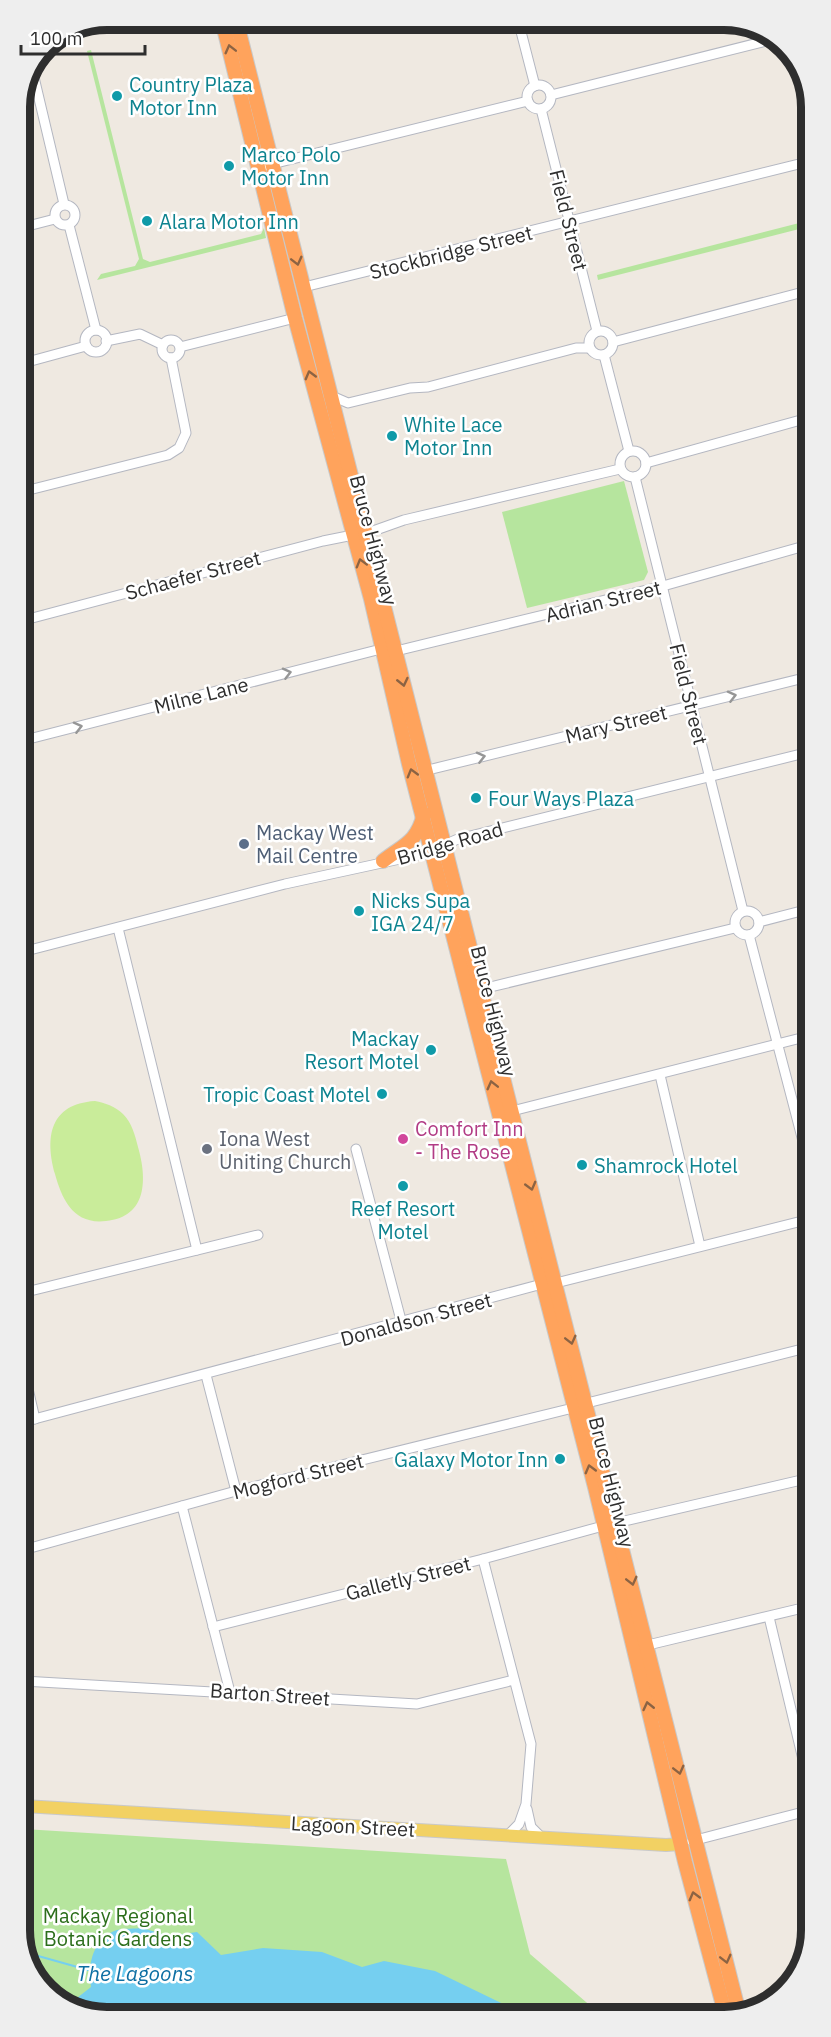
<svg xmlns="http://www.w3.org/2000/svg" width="831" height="2037" font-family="'IBM Plex Sans',sans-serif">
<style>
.green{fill:#b6e59e}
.pitch{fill:#c9ec9a}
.water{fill:#75cff0}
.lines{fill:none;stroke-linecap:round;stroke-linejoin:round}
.stream{stroke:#75cff0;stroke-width:2}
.minor-casing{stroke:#b4b7c1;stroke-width:11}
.major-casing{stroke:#c9c9c9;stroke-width:14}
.highway-casing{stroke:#c9c9c9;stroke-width:16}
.minor{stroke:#fff;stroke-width:9}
.major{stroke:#f2d163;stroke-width:12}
.highway{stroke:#ffa35c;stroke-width:14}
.oneway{stroke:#8c6343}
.oneway2{stroke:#969696}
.culture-dot{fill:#0f9aa8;stroke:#fff;stroke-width:2}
.service-dot{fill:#5c6f8a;stroke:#fff;stroke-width:2}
.hotel-dot{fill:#d1479c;stroke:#fff;stroke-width:2}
.worship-dot{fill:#6b7280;stroke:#fff;stroke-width:2}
.labels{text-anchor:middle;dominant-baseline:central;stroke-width:5;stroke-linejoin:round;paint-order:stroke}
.culture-label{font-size:20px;fill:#0d838f;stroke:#fff;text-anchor:start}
.street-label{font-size:20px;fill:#2e2e2e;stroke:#fff}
.service-label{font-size:20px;fill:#4e5e75;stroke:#fff;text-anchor:start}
.hotel-label{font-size:20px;fill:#b23c85;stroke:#fff;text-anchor:start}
.worship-label{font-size:20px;fill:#5b616d;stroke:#fff;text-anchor:start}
.park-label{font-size:20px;fill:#2c6e1b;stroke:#fff}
.water-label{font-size:21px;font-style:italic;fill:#0d6fa3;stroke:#fff}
.rim{fill:none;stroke:#2e2e2e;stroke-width:8}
</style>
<rect width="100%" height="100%" fill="#efe9e1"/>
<g class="green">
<polygon points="91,50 143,259 150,262 249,237 261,234 264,228 266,238 97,280 101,274 135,266 139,259 87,51"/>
<polygon points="807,221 807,227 598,280 597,275"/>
<polygon points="624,481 648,572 644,580 527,608 502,512"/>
<polygon points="24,1829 506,1859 530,1954 600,2014 101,2017 54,1999 24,1958"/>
</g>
<path class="pitch" d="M95 1101C105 1103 115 1106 123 1114 132 1123 135 1135 138 1147 147 1178 148 1217 106 1221 74 1225 62 1200 55 1174 45 1138 49 1104 95 1101Z"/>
<path class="water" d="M142 1928 169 1936 197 1932 221 1955 263 1948 322 1952 362 1967 384 1961 435 1971 524 2014 101 2017 68 2005 91 1987C87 1965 93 1938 117 1930 125 1928 134 1929 142 1928Z"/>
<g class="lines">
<polyline class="stream" points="24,1952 88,1970"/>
<defs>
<g id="minor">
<polyline points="518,20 535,86"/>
<polyline points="33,73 64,204"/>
<circle cx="539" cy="97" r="12"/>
<polyline points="551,95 778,38"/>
<polyline points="541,109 597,331"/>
<polyline points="260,167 528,101"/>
<circle cx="65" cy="215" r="10"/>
<polyline points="69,225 96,330"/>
<polyline points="20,228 55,219"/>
<polyline points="304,287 807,162"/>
<circle cx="96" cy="341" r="11"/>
<circle cx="601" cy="343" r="12"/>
<circle cx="171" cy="349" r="9"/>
<polyline points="106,341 140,334 163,345"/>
<polyline points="613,342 807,291"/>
<polyline points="180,347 295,318"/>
<polyline points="604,355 629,451"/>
<polyline points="20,364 86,346"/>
<polyline points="332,396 348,403 410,388 428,387 576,348 589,348"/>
<circle cx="633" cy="464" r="13"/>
<polyline points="646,463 808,418"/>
<polyline points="635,477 743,911"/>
<polyline points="21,492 168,455 179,448 186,433 171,358"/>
<polyline points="21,621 323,541 373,531 404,520 620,469"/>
<polyline points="396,651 663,586 808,545"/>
<polyline points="21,741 381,649"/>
<polyline points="424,771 808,677"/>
<circle cx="747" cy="923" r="12"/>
<polyline points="759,922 809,909"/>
<polyline points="118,928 197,1250"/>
<polyline points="749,935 810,1168"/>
<polyline points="22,952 285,884 423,854 458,839 809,752"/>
<polyline points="482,989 735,928"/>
<polyline points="660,1075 700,1246"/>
<polyline points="512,1111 809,1036"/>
<polyline points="356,1149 402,1324"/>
<polyline points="22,1293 258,1235"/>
<polyline points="23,1367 35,1419"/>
<polyline points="206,1375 236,1491"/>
<polyline points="587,1403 810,1347"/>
<polyline points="23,1422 542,1284 556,1283 810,1219"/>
<polyline points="182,1506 230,1692"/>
<polyline points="23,1550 236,1491 573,1408"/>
<polyline points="483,1559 531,1744 526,1804 519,1824 507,1836"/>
<polyline points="769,1617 811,1793"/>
<polyline points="213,1627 483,1559 603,1526 810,1478"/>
<polyline points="648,1645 811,1606"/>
<polyline points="23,1681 417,1704 514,1680"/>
<polyline points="527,1809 531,1827 541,1837"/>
<polyline points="692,1841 811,1810"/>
</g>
<polyline id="major" points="24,1806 666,1845 681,1844"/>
<g id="highway">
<polyline points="222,20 295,318 371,599 409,764 595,1487 685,1862 725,2013"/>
<polyline points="236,20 739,2013"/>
<path d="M383 861C403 845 417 843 424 814"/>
</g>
</defs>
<use href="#minor" class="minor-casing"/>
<use href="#major" class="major-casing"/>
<use href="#highway" class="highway-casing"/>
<use href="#minor" class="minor"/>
<use href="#major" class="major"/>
<use href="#highway" class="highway"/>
</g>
<defs><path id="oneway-chevron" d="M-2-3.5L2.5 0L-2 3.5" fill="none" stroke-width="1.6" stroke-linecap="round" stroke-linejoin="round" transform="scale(1.5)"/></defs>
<g class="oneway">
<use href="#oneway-chevron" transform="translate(230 49) rotate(-104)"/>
<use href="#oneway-chevron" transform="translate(297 261) rotate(76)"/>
<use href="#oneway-chevron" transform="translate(310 375) rotate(-105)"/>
<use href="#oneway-chevron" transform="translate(361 563) rotate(-106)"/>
<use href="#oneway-chevron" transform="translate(403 682) rotate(77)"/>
<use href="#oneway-chevron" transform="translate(412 773) rotate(-106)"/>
<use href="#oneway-chevron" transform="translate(492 1085) rotate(-104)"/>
<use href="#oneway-chevron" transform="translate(531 1186) rotate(75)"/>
<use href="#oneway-chevron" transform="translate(571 1340) rotate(76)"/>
<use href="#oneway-chevron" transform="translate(590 1469) rotate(-105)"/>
<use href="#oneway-chevron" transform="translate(632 1581) rotate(76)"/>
<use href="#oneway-chevron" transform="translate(648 1706) rotate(-103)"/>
<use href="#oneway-chevron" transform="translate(679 1770) rotate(76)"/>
<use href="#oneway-chevron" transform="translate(694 1896) rotate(-105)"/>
<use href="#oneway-chevron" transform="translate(726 1959) rotate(76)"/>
</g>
<g class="oneway2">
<use href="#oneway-chevron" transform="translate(287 673) rotate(-14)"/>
<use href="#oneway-chevron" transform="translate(732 696) rotate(-14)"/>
<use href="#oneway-chevron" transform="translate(78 727) rotate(-14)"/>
<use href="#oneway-chevron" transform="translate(481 757) rotate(-14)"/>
</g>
<g class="culture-dot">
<circle cx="117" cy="96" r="6"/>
<circle cx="229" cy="166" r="6"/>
<circle cx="147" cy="221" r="6"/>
<circle cx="392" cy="436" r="6"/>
<circle cx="476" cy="798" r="6"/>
<circle cx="359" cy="911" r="6"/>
<circle cx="431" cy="1050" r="6"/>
<circle cx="382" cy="1094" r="6"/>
<circle cx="582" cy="1165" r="6"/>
<circle cx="403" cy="1186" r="6"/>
<circle cx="560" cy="1459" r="6"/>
</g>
<circle class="service-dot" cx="244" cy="844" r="6"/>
<circle class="hotel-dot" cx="403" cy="1139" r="6"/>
<circle class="worship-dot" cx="207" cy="1149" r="6"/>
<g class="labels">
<g class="culture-label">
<text x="129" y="84">Country Plaza<tspan x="129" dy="23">Motor Inn</tspan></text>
<text x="241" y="154">Marco Polo<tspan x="241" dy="23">Motor Inn</tspan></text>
<text x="159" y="221">Alara Motor Inn</text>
<text x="404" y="424">White Lace<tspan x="404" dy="23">Motor Inn</tspan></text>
<text x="488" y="798">Four Ways Plaza</text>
<text x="371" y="900">Nicks Supa<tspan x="371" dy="23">IGA 24/7</tspan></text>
<text x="419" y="1038" text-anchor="end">Mackay<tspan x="419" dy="23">Resort Motel</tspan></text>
<text x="370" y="1094" text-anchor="end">Tropic Coast Motel</text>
<text x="594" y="1165">Shamrock Hotel</text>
<text x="403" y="1208" text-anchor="middle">Reef Resort<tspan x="403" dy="23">Motel</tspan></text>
<text x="548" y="1459" text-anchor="end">Galaxy Motor Inn</text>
</g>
<g class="street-label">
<text transform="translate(569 220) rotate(76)">Field Street</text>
<text transform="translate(451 252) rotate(-14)">Stockbridge Street</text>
<text transform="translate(374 540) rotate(75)">Bruce Highway</text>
<text transform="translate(193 575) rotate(-15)">Schaefer Street</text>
<text transform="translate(603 601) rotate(-14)">Adrian Street</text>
<text transform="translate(689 694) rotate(76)">Field Street</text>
<text transform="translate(201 695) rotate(-14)">Milne Lane</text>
<text transform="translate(616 724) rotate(-14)">Mary Street</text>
<text transform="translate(450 843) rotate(-16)">Bridge Road</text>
<text transform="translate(494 1011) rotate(76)">Bruce Highway</text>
<text transform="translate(416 1319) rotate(-15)">Donaldson Street</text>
<text transform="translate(298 1476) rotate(-14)">Mogford Street</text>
<text transform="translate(612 1482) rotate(76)">Bruce Highway</text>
<text transform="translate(408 1578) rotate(-14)">Galletly Street</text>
<text transform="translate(270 1694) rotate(4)">Barton Street</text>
<text transform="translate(353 1826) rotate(3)">Lagoon Street</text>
</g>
<g class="service-label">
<text x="256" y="832">Mackay West<tspan x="256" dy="23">Mail Centre</tspan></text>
</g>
<g class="hotel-label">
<text x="415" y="1128">Comfort Inn<tspan x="415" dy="23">- The Rose</tspan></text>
</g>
<g class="worship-label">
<text x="219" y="1138">Iona West<tspan x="219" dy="23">Uniting Church</tspan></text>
</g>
<g class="park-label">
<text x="118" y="1915">Mackay Regional<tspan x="118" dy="23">Botanic Gardens</tspan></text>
</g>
<g class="water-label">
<text x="135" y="1973">The Lagoons</text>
</g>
</g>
<path d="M0 0H831V2037H0ZM107 30H724A77 77 0 0 1 801 107V1930A77 77 0 0 1 724 2007H107A77 77 0 0 1 30 1930V107A77 77 0 0 1 107 30Z" fill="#eee" fill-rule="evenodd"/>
<path class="rim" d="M107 30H724A77 77 0 0 1 801 107V1930A77 77 0 0 1 724 2007H107A77 77 0 0 1 30 1930V107A77 77 0 0 1 107 30Z"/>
<path d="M21 45v9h124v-9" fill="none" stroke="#2e2e2e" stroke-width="3"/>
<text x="30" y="45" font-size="18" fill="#2e2e2e" stroke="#ffffff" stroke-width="4.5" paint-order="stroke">100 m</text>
</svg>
